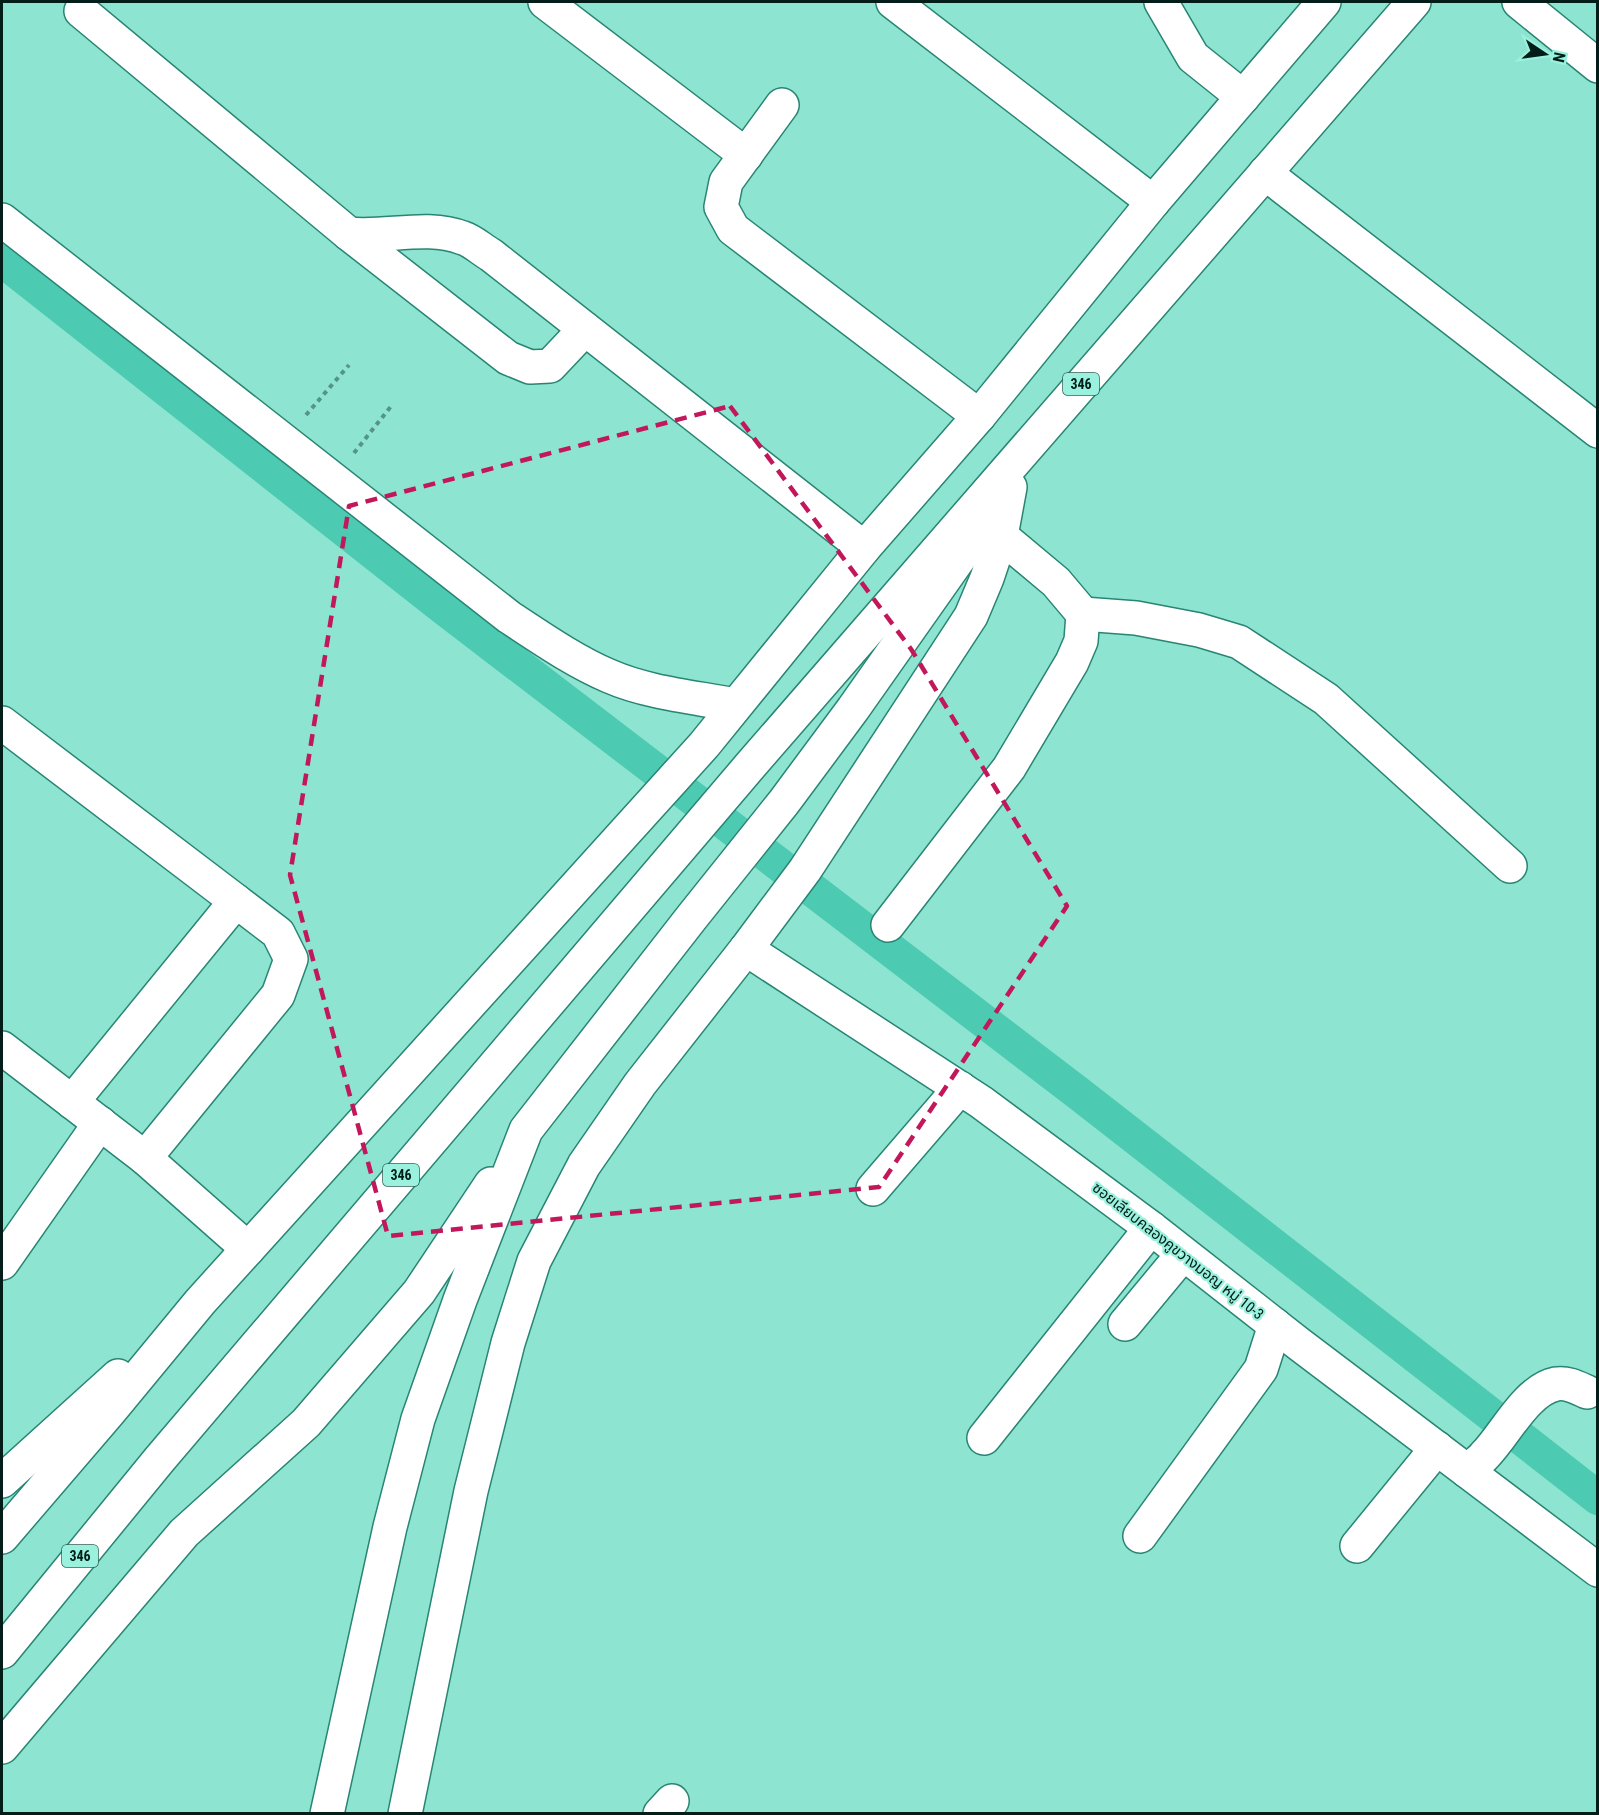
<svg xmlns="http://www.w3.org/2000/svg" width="1599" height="1815" font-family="'Roboto Condensed','Noto Sans Thai',sans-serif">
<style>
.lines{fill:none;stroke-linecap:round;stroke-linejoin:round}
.canal{stroke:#4dcab2;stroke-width:34}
.minor-casing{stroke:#288574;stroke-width:36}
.major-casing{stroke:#288574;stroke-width:36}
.path{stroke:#559487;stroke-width:4;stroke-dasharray:4.5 4.5;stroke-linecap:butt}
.minor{stroke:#fff;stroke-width:33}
.major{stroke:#fff;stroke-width:33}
.marked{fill:none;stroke:#c2185b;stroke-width:4.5;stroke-dasharray:12 8;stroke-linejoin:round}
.labels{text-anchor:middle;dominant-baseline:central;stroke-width:4.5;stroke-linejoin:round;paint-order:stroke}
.shield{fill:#9af2de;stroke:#305e54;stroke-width:1.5}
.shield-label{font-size:14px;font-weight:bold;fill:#031e19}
.street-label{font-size:15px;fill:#031e19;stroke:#9af2de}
</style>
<rect width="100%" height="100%" fill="#8de4d1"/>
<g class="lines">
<polyline class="canal" points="2,260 441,606 1078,1093 1598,1498"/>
<defs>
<g id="minor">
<polyline points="545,2 746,155"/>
<polyline points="893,2 1153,202"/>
<polyline points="1161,2 1193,57 1243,97"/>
<polyline points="1519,2 1598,66"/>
<path d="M81 11 349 234C387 238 427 224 463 238 473 241 482 250 491 255L864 548"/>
<polyline points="782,105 726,182 721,207 733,229 979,416"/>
<polyline points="1265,173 1598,431"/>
<path d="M2 220 509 617C541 638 574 661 609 676 648 693 694 697 735 705"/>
<polyline points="349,234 508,358 530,367 550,366 585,329"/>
<polyline points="1083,614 1136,618 1199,630 1239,642 1326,699 1510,866"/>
<polyline points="2,723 236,901"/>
<polyline points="888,925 1009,768 1072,662 1081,641 1083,614 1056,582 1001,536"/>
<polyline points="746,949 981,1102 1151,1228 1299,1344 1598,1570"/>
<polyline points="2,1048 145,1158 248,1249"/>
<polyline points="72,1102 236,901 278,933 291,959 278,995 145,1158"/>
<polyline points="873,1189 960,1088"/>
<polyline points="2,1263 100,1123"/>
<polyline points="1125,1324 1183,1254"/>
<polyline points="984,1438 1151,1228"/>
<path d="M1467 1471C1473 1466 1480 1461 1485 1455 1505 1435 1526 1390 1556 1384 1567 1382 1578 1388 1587 1392"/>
<polyline points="1140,1536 1261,1369 1275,1325"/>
<polyline points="1357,1546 1437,1448"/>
<polyline points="405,1814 471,1491 508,1343 534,1261 584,1165 640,1084 746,949 805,870 971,616 987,578 1001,536 1010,487"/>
<polyline points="660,1814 672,1801"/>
</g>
<g id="major">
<polyline points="2,1481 118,1376"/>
<polyline points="2,1537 110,1411 200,1302 704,745 864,548 979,416 1153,202 1324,2"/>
<polyline points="2,1652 159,1460 749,767 1414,2"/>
<polyline points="2,1747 184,1533 306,1423 419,1292 491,1184"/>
<polyline points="327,1814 390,1527 418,1419 460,1300 526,1130 692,917 784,802 853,709 979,530"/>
</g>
</defs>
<use href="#minor" class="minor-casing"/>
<use href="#major" class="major-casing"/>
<g class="path">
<polyline points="306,415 349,365"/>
<polyline points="354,453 392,405"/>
</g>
<use href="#minor" class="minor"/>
<use href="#major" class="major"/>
</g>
<path class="marked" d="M730 406 911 649 1067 906 879 1187 388 1236 290 875 349 506Z"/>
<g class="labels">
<g class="shield">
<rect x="1063" y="373" width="36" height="22" rx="4.5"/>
<rect x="383" y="1164" width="36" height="22" rx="4.5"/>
<rect x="62" y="1545" width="36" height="22" rx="4.5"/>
</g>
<g class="shield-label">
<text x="1081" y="384">346</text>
<text x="401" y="1175">346</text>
<text x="80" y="1556">346</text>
</g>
<g class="street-label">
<text transform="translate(1178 1251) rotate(38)">ซอยเลียบคลองคูขวางมอญ หมู่ 10-3</text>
</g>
</g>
<rect width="1599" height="1815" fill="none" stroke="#031e19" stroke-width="6"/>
<g transform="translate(1545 54) rotate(103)" stroke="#9af2de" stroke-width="4.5" paint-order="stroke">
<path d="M0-4.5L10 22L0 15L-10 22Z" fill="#031e19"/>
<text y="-9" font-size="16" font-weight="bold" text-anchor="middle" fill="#031e19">N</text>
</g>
</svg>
